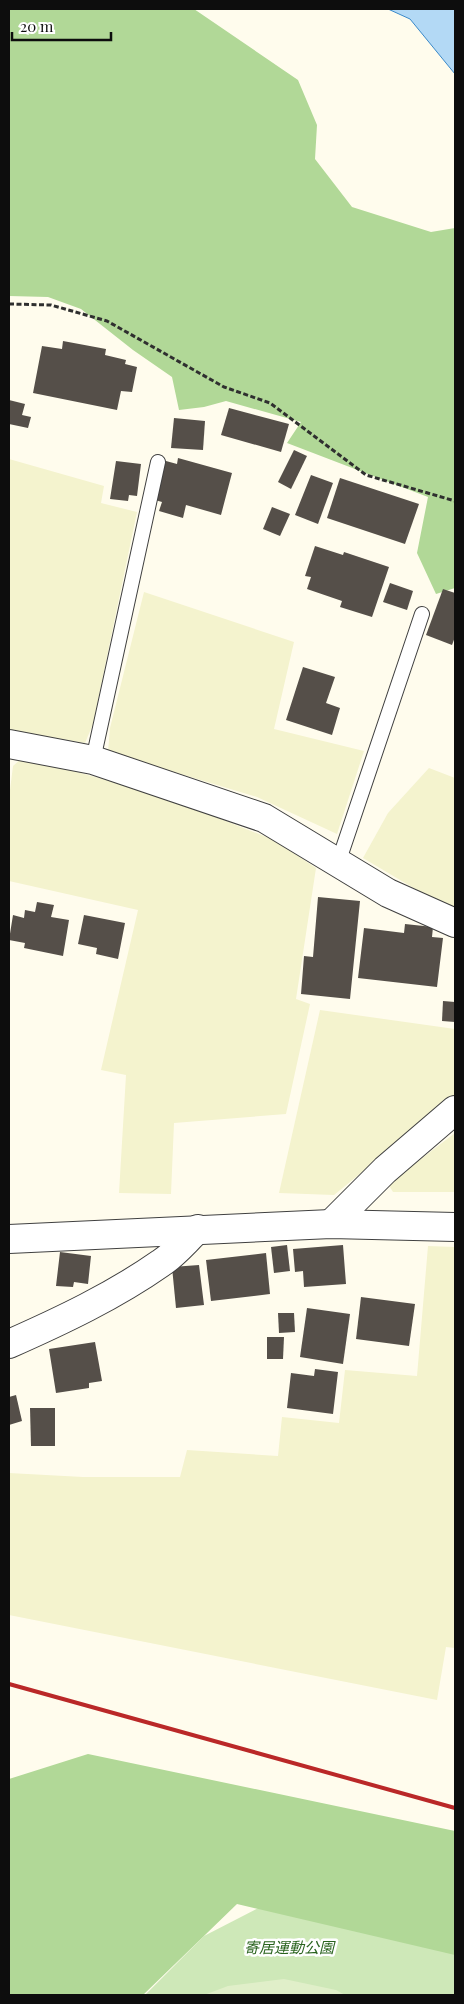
<svg xmlns="http://www.w3.org/2000/svg" width="464" height="2004" font-family="'Playfair Display','Noto Sans JP',serif">
<style>
.farmland{fill:#f4f3ce}
.green{fill:#cee8b8}
.forest{fill:#b1d897}
.pitch{fill:#e0efc9}
.water{fill:#b3d9f5;stroke:#3b8aca}
.building{fill:#554f49}
.lines{fill:none;stroke-linecap:round;stroke-linejoin:round}
.service-casing{stroke:#404040;stroke-width:16}
.minor-casing{stroke:#404040;stroke-width:30}
.tertiary-casing{stroke:#404040;stroke-width:30}
.path{stroke:#2f2f2f;stroke-width:3;stroke-dasharray:5 2.5;stroke-linecap:butt}
.service{stroke:#fff;stroke-width:14}
.minor{stroke:#fff;stroke-width:28}
.tertiary{stroke:#fff;stroke-width:28}
.rail{stroke:#ba2828;stroke-width:4}
.labels{text-anchor:middle;dominant-baseline:central;stroke-width:5;stroke-linejoin:round;paint-order:stroke}
.park-label{font-size:15px;font-style:italic;fill:#29631e;stroke:#fff}
</style>
<rect width="100%" height="100%" fill="#fffced"/>
<g class="farmland">
<polygon points="9,459 104,486 101,503 137,512 93,724 85,743 9,730"/>
<polygon points="144,592 294,642 274,729 364,751 337,834 257,797 108,752 110,728"/>
<polygon points="23,757 113,782 208,814 274,840 316,868 296,999 310,1004 286,1114 174,1123 171,1194 119,1193 126,1075 101,1070 138,910 9,881 9,798 13,766"/>
<polygon points="429,768 455,778 455,907 422,893 363,858 388,813"/>
<polygon points="320,1010 455,1029 455,1100 426,1120 334,1195 279,1193"/>
<polygon points="455,1133 455,1192 393,1192 388,1184"/>
<polygon points="428,1246 455,1247 455,1648 446,1647 437,1700 9,1615 9,1473 83,1477 180,1477 187,1450 278,1456 282,1417 339,1423 345,1370 417,1376"/>
</g>
<polygon class="green" points="280,1897 455,1945 455,1995 145,1995 204,1936"/>
<g class="forest">
<polygon points="9,9 194,9 298,80 317,125 315,159 352,207 431,232 455,228 455,588 436,594 417,553 428,497 287,443 301,422 226,401 204,407 179,410 172,377 133,350 81,309 48,297 9,296"/>
<polygon points="88,1754 455,1831 455,1955 237,1904 143,1995 9,1995 9,1779"/>
</g>
<polygon class="pitch" points="284,1979 336,1990 345,1995 204,1995 228,1986"/>
<polygon class="water" points="388,9 455,9 455,74 410,19"/>
<g class="building">
<polygon points="63,341 106,349 105,355 126,360 125,364 137,367 132,392 121,391 117,410 33,393 42,346 62,349"/>
<polygon points="9,400 25,404 22,415 31,417 28,428 9,424"/>
<polygon points="229,408 289,424 281,452 221,435"/>
<polygon points="174,418 205,421 203,450 171,448"/>
<polygon points="294,450 307,456 291,489 278,482"/>
<polygon points="178,458 232,473 221,515 186,505 183,518 159,511 162,502 155,500 166,461 177,464"/>
<polygon points="116,461 141,464 137,496 129,495 128,501 110,499"/>
<polygon points="311,475 333,483 318,524 295,515"/>
<polygon points="340,478 419,504 405,544 327,518"/>
<polygon points="272,507 290,514 280,536 263,529"/>
<polygon points="315,546 343,555 344,552 389,567 372,617 340,607 342,601 307,589 311,577 305,576"/>
<polygon points="390,583 413,591 407,610 383,602"/>
<polygon points="443,589 455,593 455,637 452,645 426,635"/>
<polygon points="303,667 335,677 326,703 340,708 332,735 286,720"/>
<polygon points="318,897 360,901 350,999 301,994 304,956 313,957"/>
<polygon points="37,902 54,905 51,917 69,920 63,956 24,948 25,943 9,940 13,915 24,918 25,910 35,912"/>
<polygon points="84,915 125,923 118,959 96,954 97,948 78,944"/>
<polygon points="405,924 433,927 432,937 443,938 437,987 358,978 364,928 404,933"/>
<polygon points="443,1001 455,1002 455,1022 442,1021"/>
<polygon points="287,1245 290,1271 274,1273 271,1247"/>
<polygon points="343,1245 346,1284 304,1287 303,1271 295,1272 293,1249"/>
<polygon points="60,1252 91,1256 88,1284 74,1282 73,1287 56,1286"/>
<polygon points="266,1253 270,1294 211,1301 206,1260"/>
<polygon points="199,1265 204,1305 176,1308 172,1267"/>
<polygon points="361,1297 415,1304 409,1346 356,1339"/>
<polygon points="307,1308 350,1314 343,1364 300,1357"/>
<polygon points="278,1313 294,1313 295,1332 279,1333"/>
<polygon points="267,1337 284,1337 283,1359 267,1359"/>
<polygon points="95,1342 102,1381 89,1383 89,1388 56,1393 49,1349"/>
<polygon points="315,1369 338,1372 333,1414 287,1408 291,1373 314,1376"/>
<polygon points="16,1395 22,1421 9,1425 9,1397"/>
<polygon points="30,1408 55,1408 55,1446 31,1446"/>
</g>
<g class="lines">
<defs>
<g id="service">
<polyline points="93,760 158,462"/>
<polyline points="338,863 422,614"/>
</g>
<g id="minor">
<polyline points="9,744 93,760 264,818 388,893 455,923"/>
<polyline points="331,1224 385,1170 455,1110"/>
<path d="M9 1344C61 1321 114 1296 161 1263 175 1254 186 1240 198 1229"/>
</g>
<polyline id="tertiary" points="9,1239 331,1224 455,1227"/>
</defs>
<use href="#service" class="service-casing"/>
<use href="#minor" class="minor-casing"/>
<use href="#tertiary" class="tertiary-casing"/>
<polyline class="path" points="9,304 51,305 107,321 224,387 270,403 366,475 455,501"/>
<use href="#service" class="service"/>
<use href="#minor" class="minor"/>
<use href="#tertiary" class="tertiary"/>
<polyline class="rail" points="9,1684 455,1808"/>
</g>
<g class="labels">
<g class="park-label">
<text x="289" y="1947">寄居運動公園</text>
</g>
</g>
<rect width="464" height="2004" fill="none" stroke="#0d0d0d" stroke-width="20"/>
<path d="M12 32v8h99v-8" fill="none" stroke="#0d0d0d" stroke-width="2.5"/>
<text x="20" y="32" font-size="15" fill="#0d0d0d" stroke="#ffffff" stroke-width="4" paint-order="stroke">20 m</text>
</svg>
